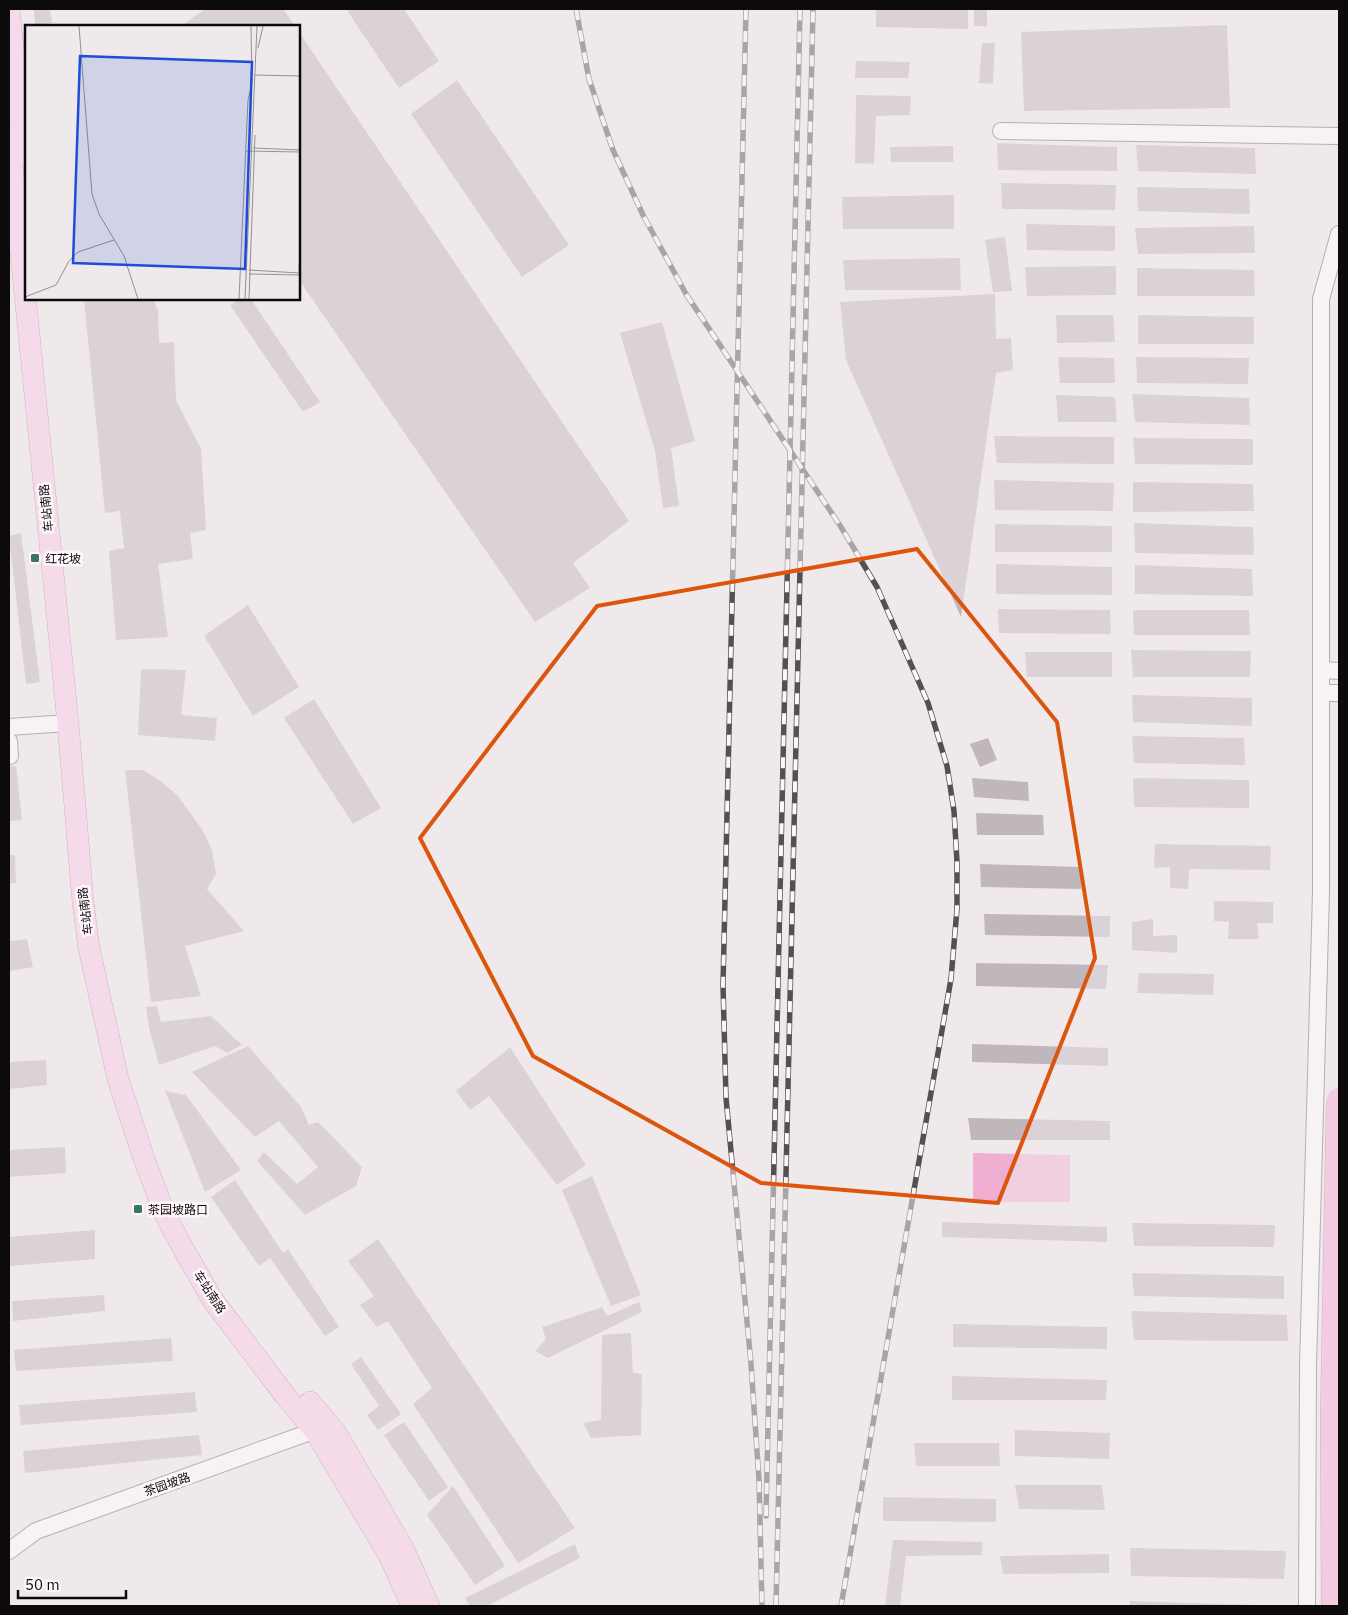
<svg xmlns="http://www.w3.org/2000/svg" width="1348" height="1615" font-family="'IBM Plex Sans','Noto Sans SC',sans-serif">
<style>
.green{fill:#f0afd0}
.building{fill:#bfb7bb}
.lines{fill:none;stroke-linecap:round;stroke-linejoin:round}
.minor-casing{stroke:#6d666a;stroke-width:18}
.major-casing{stroke:#a5718d;stroke-width:22}
.minor{stroke:#fff;stroke-width:16}
.major{stroke:#facbe4;stroke-width:21}
.rail-casing{stroke:#545052;stroke-width:5.5}
.rail{stroke:#fef6fa;stroke-width:4;stroke-dasharray:11;stroke-linecap:butt}
.highway-bridge-casing{stroke:#a5718d;stroke-width:26;stroke-linecap:butt}
.highway-bridge{stroke:#f7a9d2;stroke-width:25}
.marked{fill:none;stroke:#dd550c;stroke-width:4;stroke-linejoin:round}
.poi-dot{fill:#3a755f;stroke:#fef6fa;stroke-width:2}
.labels{text-anchor:middle;dominant-baseline:central;stroke-width:5;stroke-linejoin:round;paint-order:stroke}
.street-label{font-size:12px;fill:#0d0a0c;stroke:#fef6fa}
.poi-label{font-size:12px;fill:#0d0a0c;stroke:#fef6fa;text-anchor:start}
.inset-road{fill:none;stroke:#959092;stroke-width:1}
.view{fill:#1d4ed8;fill-opacity:0.15;stroke:#1d4ed8;stroke-width:2.5}
.inset-edge{fill:none;stroke:#0d0a0c;stroke-width:2.5}
</style>
<rect width="100%" height="100%" fill="#f0e9ec"/>
<polygon class="green" points="973,1153 1070,1155 1070,1202 973,1202"/>
<g class="building">
<polygon points="34,9 50,9 52,23 35,25"/>
<polygon points="205,9 283,9 295,26 181,26"/>
<polygon points="346,9 404,9 439,61 399,88"/>
<polygon points="876,9 968,9 968,29 876,27"/>
<rect x="974" y="10" width="13" height="16"/>
<polygon points="1227,25 1230,108 1024,111 1021,32"/>
<polygon points="299,32 629,521 573,563 590,588 535,622 299,280"/>
<polygon points="982,43 995,43 993,84 979,83"/>
<polygon points="856,61 910,62 908,78 855,78"/>
<polygon points="457,80 569,245 522,277 411,114"/>
<polygon points="856,95 911,96 910,115 876,116 874,164 855,163"/>
<polygon points="997,143 1117,147 1117,171 998,170"/>
<polygon points="1136,145 1255,148 1256,174 1138,171"/>
<polygon points="953,146 953,162 891,162 890,147"/>
<polygon points="1001,183 1116,185 1115,210 1002,209"/>
<polygon points="1137,187 1249,189 1250,214 1138,211"/>
<polygon points="954,195 954,229 843,229 842,197"/>
<polygon points="1026,224 1115,226 1115,251 1027,250"/>
<polygon points="1254,226 1255,253 1138,254 1135,228"/>
<polygon points="1005,237 1012,291 993,292 985,240"/>
<polygon points="960,258 961,290 845,290 843,260"/>
<polygon points="1116,266 1116,295 1027,296 1025,267"/>
<polygon points="1137,268 1254,270 1255,296 1137,296"/>
<polygon points="995,294 996,339 1011,338 1013,370 996,373 961,617 846,360 840,302"/>
<polygon points="84,299 153,299 158,311 159,343 174,342 176,400 201,449 206,530 190,533 193,559 158,564 168,637 116,640 109,551 124,548 120,511 105,513"/>
<polygon points="239,299 251,299 320,402 303,412 230,305"/>
<polygon points="1056,315 1113,315 1115,342 1057,343"/>
<polygon points="1138,315 1254,317 1254,344 1138,344"/>
<polygon points="662,322 695,441 671,448 679,506 663,508 655,451 620,333"/>
<polygon points="1058,357 1114,358 1115,383 1060,383"/>
<polygon points="1136,357 1249,358 1248,384 1137,383"/>
<polygon points="1132,394 1249,398 1250,425 1135,422"/>
<polygon points="1056,395 1115,397 1117,422 1058,422"/>
<polygon points="994,436 1114,437 1114,464 997,463"/>
<polygon points="1133,438 1253,439 1253,465 1135,464"/>
<polygon points="994,480 1114,483 1113,511 995,510"/>
<polygon points="1133,482 1253,484 1254,511 1133,512"/>
<polygon points="1134,523 1253,527 1254,555 1135,553"/>
<polygon points="995,524 1112,526 1112,552 995,552"/>
<polygon points="21,533 40,682 26,684 9,536"/>
<polygon points="996,564 1112,567 1112,595 996,594"/>
<polygon points="1135,565 1252,569 1253,596 1135,594"/>
<polygon points="248,605 299,687 253,716 204,636"/>
<polygon points="998,609 1110,610 1111,634 999,633"/>
<polygon points="1133,610 1249,610 1250,635 1134,635"/>
<polygon points="1131,650 1251,651 1250,677 1133,677"/>
<polygon points="1025,652 1112,652 1112,677 1027,677"/>
<polygon points="141,669 186,670 181,715 217,718 215,741 138,735"/>
<polygon points="1132,695 1252,698 1252,726 1133,722"/>
<polygon points="314,699 381,808 353,824 284,718"/>
<polygon points="1132,736 1244,738 1245,765 1134,763"/>
<polygon points="988,738 997,760 980,767 970,744"/>
<polygon points="9,766 16,766 22,820 9,821"/>
<polygon points="125,770 143,770 159,780 178,796 203,831 212,850 216,874 207,889 244,931 185,946 201,996 151,1002"/>
<polygon points="972,778 1028,782 1029,801 974,797"/>
<polygon points="1133,778 1249,780 1249,808 1134,807"/>
<polygon points="976,813 1043,815 1044,835 977,835"/>
<polygon points="1155,844 1271,846 1270,870 1189,869 1188,889 1170,888 1170,867 1154,868"/>
<polygon points="9,855 15,855 16,883 9,884"/>
<polygon points="980,864 1081,867 1081,889 981,887"/>
<polygon points="1214,901 1273,902 1273,923 1257,923 1259,939 1228,939 1229,922 1214,921"/>
<polygon points="984,914 1110,916 1110,937 985,935"/>
<polygon points="1153,919 1153,936 1177,935 1177,953 1132,950 1132,922"/>
<polygon points="27,939 33,967 9,971 9,941"/>
<polygon points="976,963 1108,965 1106,989 976,986"/>
<polygon points="1139,973 1214,974 1213,995 1137,993"/>
<polygon points="157,1006 161,1022 211,1016 242,1045 227,1053 215,1046 159,1065 149,1028 146,1007"/>
<polygon points="972,1044 1108,1048 1108,1066 972,1062"/>
<polygon points="248,1046 301,1107 309,1125 318,1122 362,1167 356,1186 305,1215 257,1161 264,1152 297,1184 318,1167 279,1121 255,1137 192,1072"/>
<polygon points="510,1047 586,1165 557,1185 489,1096 470,1110 456,1091"/>
<polygon points="46,1060 47,1085 9,1089 9,1062"/>
<polygon points="165,1091 186,1095 241,1170 205,1192"/>
<polygon points="968,1118 1110,1121 1110,1140 971,1140"/>
<polygon points="65,1147 66,1173 9,1177 9,1150"/>
<polygon points="592,1176 641,1295 611,1306 562,1190"/>
<polygon points="235,1180 283,1253 288,1249 339,1327 325,1336 270,1258 259,1266 211,1197"/>
<polygon points="942,1222 1107,1227 1107,1242 942,1237"/>
<polygon points="1132,1223 1275,1225 1274,1247 1134,1246"/>
<polygon points="95,1230 95,1259 9,1266 9,1237"/>
<polygon points="378,1239 575,1528 518,1563 413,1404 432,1388 388,1321 377,1327 360,1305 374,1296 348,1261"/>
<polygon points="1132,1273 1284,1276 1284,1299 1134,1296"/>
<polygon points="104,1295 105,1311 13,1321 12,1301"/>
<polygon points="639,1302 642,1312 548,1358 535,1351 546,1339 542,1327 602,1307 607,1316"/>
<polygon points="1131,1311 1287,1315 1288,1341 1134,1340"/>
<polygon points="953,1324 1107,1327 1107,1349 953,1347"/>
<polygon points="631,1333 633,1373 642,1374 641,1435 591,1438 583,1423 601,1420 602,1335"/>
<polygon points="171,1338 173,1361 16,1371 14,1350"/>
<polygon points="361,1357 401,1414 378,1430 367,1415 379,1406 351,1364"/>
<polygon points="952,1376 1107,1380 1106,1400 952,1400"/>
<polygon points="195,1392 197,1412 21,1425 19,1405"/>
<polygon points="404,1422 448,1487 429,1501 384,1435"/>
<polygon points="1015,1430 1110,1433 1109,1459 1015,1456"/>
<polygon points="199,1435 202,1455 25,1473 23,1451"/>
<polygon points="914,1443 999,1443 1000,1466 916,1466"/>
<polygon points="1015,1485 1102,1485 1105,1510 1019,1509"/>
<polygon points="453,1486 505,1566 475,1585 427,1515"/>
<polygon points="883,1497 996,1499 996,1522 883,1521"/>
<polygon points="893,1540 983,1542 982,1555 906,1556 900,1606 885,1606"/>
<polygon points="575,1544 580,1558 487,1606 470,1606 465,1598"/>
<polygon points="1130,1548 1286,1551 1284,1579 1131,1576"/>
<polygon points="1109,1554 1109,1573 1003,1574 1000,1556"/>
<polygon points="1130,1601 1254,1605 1254,1606 1130,1606"/>
</g>
<g class="lines">
<defs>
<g id="minor">
<polyline points="1001,131 1339,136"/>
<polyline points="1321,670 1339,671"/>
<polyline points="1321,693 1339,693"/>
<polyline points="9,727 68,723"/>
<polyline points="9,741 10,756 9,756"/>
<polyline points="9,1551 36,1531 324,1427"/>
<polyline points="1307,1606 1308,1366 1321,892 1321,299 1339,234"/>
</g>
<g id="major">
<polyline points="9,9 24,155"/>
<polyline points="9,135 68,723 83,902 89,948 118,1079 143,1156 164,1212 179,1241 212,1299 287,1398 315,1431 389,1555 412,1606"/>
<polyline points="310,1402 336,1433 403,1548 429,1606"/>
</g>
</defs>
<use href="#minor" class="minor-casing"/>
<use href="#major" class="major-casing"/>
<use href="#minor" class="minor"/>
<use href="#major" class="major"/>
<defs>
<g id="rail">
<polyline points="576,9 589,79 613,150 643,215 686,294 841,527 877,587 928,703 947,766 954,811 957,862 957,909 951,979 841,1606"/>
<polyline points="746,9 723,985 726,1098 751,1364 759,1480 762,1606"/>
<polyline points="766,1516 800,9"/>
<polyline points="776,1606 813,9"/>
</g>
</defs>
<use href="#rail" class="rail-casing"/>
<use href="#rail" class="rail"/>
<defs>
<polyline id="highway-bridge" points="1334,1606 1333,1419 1339,1101"/>
</defs>
<use href="#highway-bridge" class="highway-bridge-casing"/>
<use href="#highway-bridge" class="highway-bridge"/>
</g>
<path d="M0 0H1348V1615H0ZM917 549 1057 722 1095 958 998 1203 761 1183 533 1056 420 838 597 606Z" fill="#f0e9ec" fill-opacity=".55" fill-rule="evenodd"/>
<path class="marked" d="M917 549 1057 722 1095 958 998 1203 761 1183 533 1056 420 838 597 606Z"/>
<g class="poi-dot">
<rect x="30" y="553" width="10" height="10" rx="2.5"/>
<rect x="133" y="1204" width="10" height="10" rx="2.5"/>
</g>
<g class="labels">
<g class="street-label">
<text transform="translate(46 508) rotate(-96)">车站南路</text>
<text transform="translate(85 911) rotate(-97)">车站南路</text>
<text transform="translate(210 1292) rotate(57)">车站南路</text>
<text transform="translate(167 1484) rotate(-19)">茶园坡路</text>
</g>
<g class="poi-label">
<text x="45" y="558">红花坡</text>
<text x="148" y="1209">茶园坡路口</text>
</g>
</g>
<g transform="translate(25 25)">
<rect width="275" height="275" fill="#f0e9ec"/>
<path class="inset-road" d="M54 1 67 169 74 189 99 231 113 274M226 1 227 59M233 23 238 1M230 50 275 51M228 123 275 125M221 126 275 127M224 245 274 248M274 248 275 219M224 249 275 250M0 272 31 260 44 236 53 227 89 215M214 274 223 75 226 63M220 274 232 1M224 274 230 110"/>
<path class="view" d="M55 31 227 37 220 244 48 238Z"/>
<rect width="275" height="275" class="inset-edge"/>
</g>
<rect width="1348" height="1615" fill="none" stroke="#0d0a0c" stroke-width="20"/>
<path d="M18 1590v8h108v-8" fill="none" stroke="#0d0a0c" stroke-width="2.5"/>
<text x="25" y="1590" font-size="15" fill="#0d0a0c" stroke="#fef6fa" stroke-width="4" paint-order="stroke">50 m</text>
</svg>
